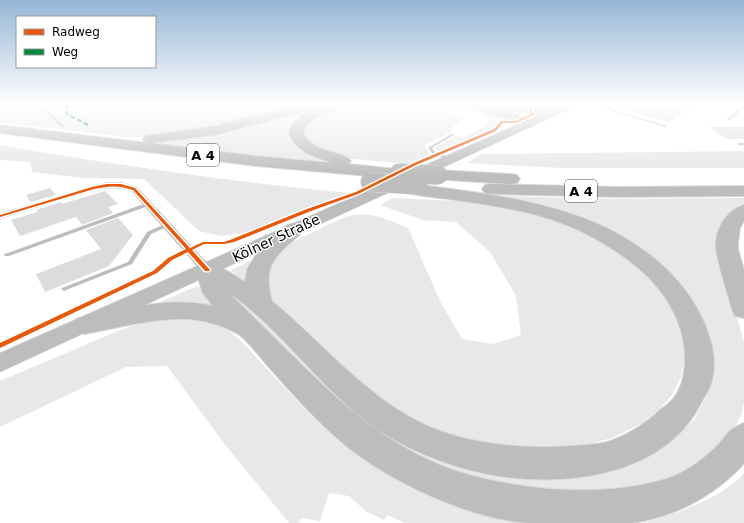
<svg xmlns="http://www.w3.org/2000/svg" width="744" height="523" font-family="'DejaVu Sans',sans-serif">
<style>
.green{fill:#e8e8e8}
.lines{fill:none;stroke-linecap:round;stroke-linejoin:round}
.stream{stroke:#bababa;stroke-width:3}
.building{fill:#dcdcdc}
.primary-casing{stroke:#dbdbdb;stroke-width:1}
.motorway-casing{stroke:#dbdbdb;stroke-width:2}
.service{fill:#bdbdbd;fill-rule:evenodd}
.minor{fill:#bdbdbd;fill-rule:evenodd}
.primary{fill:#bdbdbd;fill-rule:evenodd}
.motorway{fill:#bdbdbd;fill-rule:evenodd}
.motorway-bridge-casing{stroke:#dbdbdb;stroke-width:20;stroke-linecap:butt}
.motorway-bridge{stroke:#bdbdbd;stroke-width:19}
.quiet{stroke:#00873e;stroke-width:2.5;stroke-dasharray:5 2.5;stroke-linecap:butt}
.cycleway-casing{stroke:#fff;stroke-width:3}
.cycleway{fill:#e8590c;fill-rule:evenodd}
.labels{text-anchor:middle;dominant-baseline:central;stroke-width:3;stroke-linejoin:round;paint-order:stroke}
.shield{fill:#fff;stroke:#4c4c4c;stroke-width:1}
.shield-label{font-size:13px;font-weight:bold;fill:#000}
.street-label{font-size:14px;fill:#000;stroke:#fff}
</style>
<rect width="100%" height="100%" fill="#fff"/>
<g class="green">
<path d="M0 103H311C251 120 189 138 126 137L0 122Z"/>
<polygon points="326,103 336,103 322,107 291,134 342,163 288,159 141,142 158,141 294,112"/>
<path d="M349 103H461L495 114 502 121 494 129 440 153 435 149 437 146 456 136 463 138 486 125 489 118 481 117 484 114 459 106 445 110 464 119 449 129 454 131 424 145 430 155C423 157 415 162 407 163 401 164 394 162 389 162 365 161 312 158 302 132L306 121Z"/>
<path d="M0 145C116 165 233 182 350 193L308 208 250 232 221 236 199 231 144 179 84 178 32 172 30 162 0 160Z"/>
<polygon points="744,151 744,168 563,168 467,163 481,154"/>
<polygon points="479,195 588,199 744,198 744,205 735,210 736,314 744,342 744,403 741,416 732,431 714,453 694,466 668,481 600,497 463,479 381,440 223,291 224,284 323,380 408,442 646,456 671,441 694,420 706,396 712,373 711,347 624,242"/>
<path d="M393 198 458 201 515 209 551 219 570 226 603 241 638 265 672 303 685 338V354L681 377 672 395 658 411 640 424 612 438 581 446 547 449 487 445 452 436 423 424 366 390 273 306 264 269 284 246 345 217C370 210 386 219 408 228L441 303 462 339 493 344 521 335 516 296 490 252 456 222 423 220 380 205Z"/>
<polygon points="254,259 246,284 231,270"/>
<polygon points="197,286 216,306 149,307"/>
<path d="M174 316C186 318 201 318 213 322 233 329 249 349 263 365 289 391 313 421 343 444 398 486 455 511 523 523H404L388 515 384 520 367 512 349 496 329 493 320 521 302 518 298 523H289L223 442 167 366 126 367 0 427V381L118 331 151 319Z"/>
<path d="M744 473V523H642C674 514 722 499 744 473Z"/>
</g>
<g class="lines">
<polyline class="stream" points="48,103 51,104 48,107 48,112 62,126"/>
</g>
<g class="building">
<polygon points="623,103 698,103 669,122 615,108 623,104"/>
<polygon points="709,127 744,127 744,139 727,139"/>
<polygon points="50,188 56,195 31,202 26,195"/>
<polygon points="105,191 118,204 108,207 113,213 82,225 76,217 20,236 11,220 38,212 36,210 61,202 62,204"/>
<polygon points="118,218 133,235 109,266 45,292 36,274 101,249 86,230"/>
</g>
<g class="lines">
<defs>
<polygon id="primary" points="566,103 579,103 578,105 0,372 0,353"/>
<g id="motorway">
<path d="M308 103H326L325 104 330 103H347L345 106C330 111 308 116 303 133 313 154 343 150 351 161L349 164 397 169 399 173 397 177 391 178 256 166 0 133V125L148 143 145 142 143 139 145 136 215 126ZM313 109C301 115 293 120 289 133 296 152 315 157 333 163L256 156 151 143 215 135Z"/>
<polygon points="462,103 479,103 494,107 496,104 500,103 536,106 558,103 577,103 578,104 576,107 572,108 536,114 509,112 518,114 520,117 518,120 513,121 464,106"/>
<polygon points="438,170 511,174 517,175 520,179 517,183 511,184 432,179 430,175 432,171"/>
<path d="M412 184C476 192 541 199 600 225 640 243 679 273 699 312 710 333 719 360 711 384 709 390 705 396 702 401 667 476 565 488 493 475 463 470 435 460 408 447 334 413 294 338 229 293 250 314 272 335 293 356 337 400 382 441 440 465 472 478 507 484 540 488 582 492 626 491 666 479 686 473 705 458 719 444 729 432 729 429 744 423V463L742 466C713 496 675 517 632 523 615 523 597 523 580 523 562 523 545 523 527 523 470 519 388 481 344 444 315 420 291 392 266 364 260 357 245 338 238 334 231 330 222 326 214 324 177 311 123 327 85 334L76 331 72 325 76 319 85 316C126 309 171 296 213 306L202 292 196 270 199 265C216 261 232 274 245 282L247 269 260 248 287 225 294 223 301 225 304 229C300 235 294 240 288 245 268 263 265 275 272 301 324 344 368 400 430 427 474 445 523 449 570 446 584 445 599 445 613 440 631 433 646 423 660 410 664 407 669 403 673 399 679 391 683 381 684 371 690 329 666 289 633 264 620 253 605 244 590 236 551 215 505 207 461 201 443 198 424 197 406 193L403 189 406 185Z"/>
<polygon points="491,184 618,187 744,186 744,196 618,197 491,194 485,193 482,189 485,185"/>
<path d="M744 205V221L740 228 738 243V249L744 270V318L735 316 732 310C727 291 719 269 716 249 714 231 726 210 744 205Z"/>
</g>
</defs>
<use href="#primary" class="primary-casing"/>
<use href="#motorway" class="motorway-casing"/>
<g class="service">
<polygon points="618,103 622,103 609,109 668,126 665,127 604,109"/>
<polygon points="743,105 744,105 744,108 729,121 727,121 727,119"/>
<polygon points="451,134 454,135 432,148 434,151 452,159 452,161 450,161 432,153 428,148"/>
<rect x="738" y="143" width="6" height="2"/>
<polygon points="149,202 152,204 151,205 9,256 5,256 4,255 5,254"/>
<polygon points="167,223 169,224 170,225 169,226 151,234 132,264 66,290 64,291 61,289 62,288 128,262 147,232"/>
</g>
<path class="minor" d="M107 182H121L137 187 211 267 213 270 211 273H203L131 191C118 187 108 188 95 190L0 219V213Z"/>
<use href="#primary" class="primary"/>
<use href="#motorway" class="motorway"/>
<defs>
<g id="motorway-bridge">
<polyline points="399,173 438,175"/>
<polyline points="370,182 418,185"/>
</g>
</defs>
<use href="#motorway-bridge" class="motorway-bridge-casing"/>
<use href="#motorway-bridge" class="motorway-bridge"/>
<polyline class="quiet" points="66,103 67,114 88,125"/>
<defs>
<path id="cycleway" d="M554 103H557L531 109 534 114V115L516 123H503L496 131 416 165 358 194 311 211 234 242 224 244H204L192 250 209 269 210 270 209 271H205L188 252 172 260 157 273 0 348V343L153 271 168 258 186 249 133 190C117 185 110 186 94 189L0 217V215L92 187 107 184H121L135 188 190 248 203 242H224L230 240 307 209 356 192 414 163 494 129 501 121H515L531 114 528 108V107Z"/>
</defs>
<use href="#cycleway" class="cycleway-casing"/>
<use href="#cycleway" class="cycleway"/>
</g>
<linearGradient id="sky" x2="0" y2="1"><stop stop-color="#95b6d6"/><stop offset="0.59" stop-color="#fff"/><stop offset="1" stop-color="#fff" stop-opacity="0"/></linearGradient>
<rect width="744" height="176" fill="url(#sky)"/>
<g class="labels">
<g class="shield">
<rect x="187" y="144" width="32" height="22" rx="3"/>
<rect x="565" y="180" width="32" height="22" rx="3"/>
</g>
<g class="shield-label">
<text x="203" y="155">A 4</text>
<text x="581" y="191">A 4</text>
</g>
<g class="street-label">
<text transform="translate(276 238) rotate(-25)">Kölner Straße</text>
</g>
</g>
<rect x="16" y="16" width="140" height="52" fill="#ffffff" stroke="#999999"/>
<rect x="24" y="29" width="20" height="6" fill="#e8590c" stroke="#999999"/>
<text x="52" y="36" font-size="12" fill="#000000">Radweg</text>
<rect x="24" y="49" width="20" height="6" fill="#00873e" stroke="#999999"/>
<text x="52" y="56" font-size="12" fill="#000000">Weg</text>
</svg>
